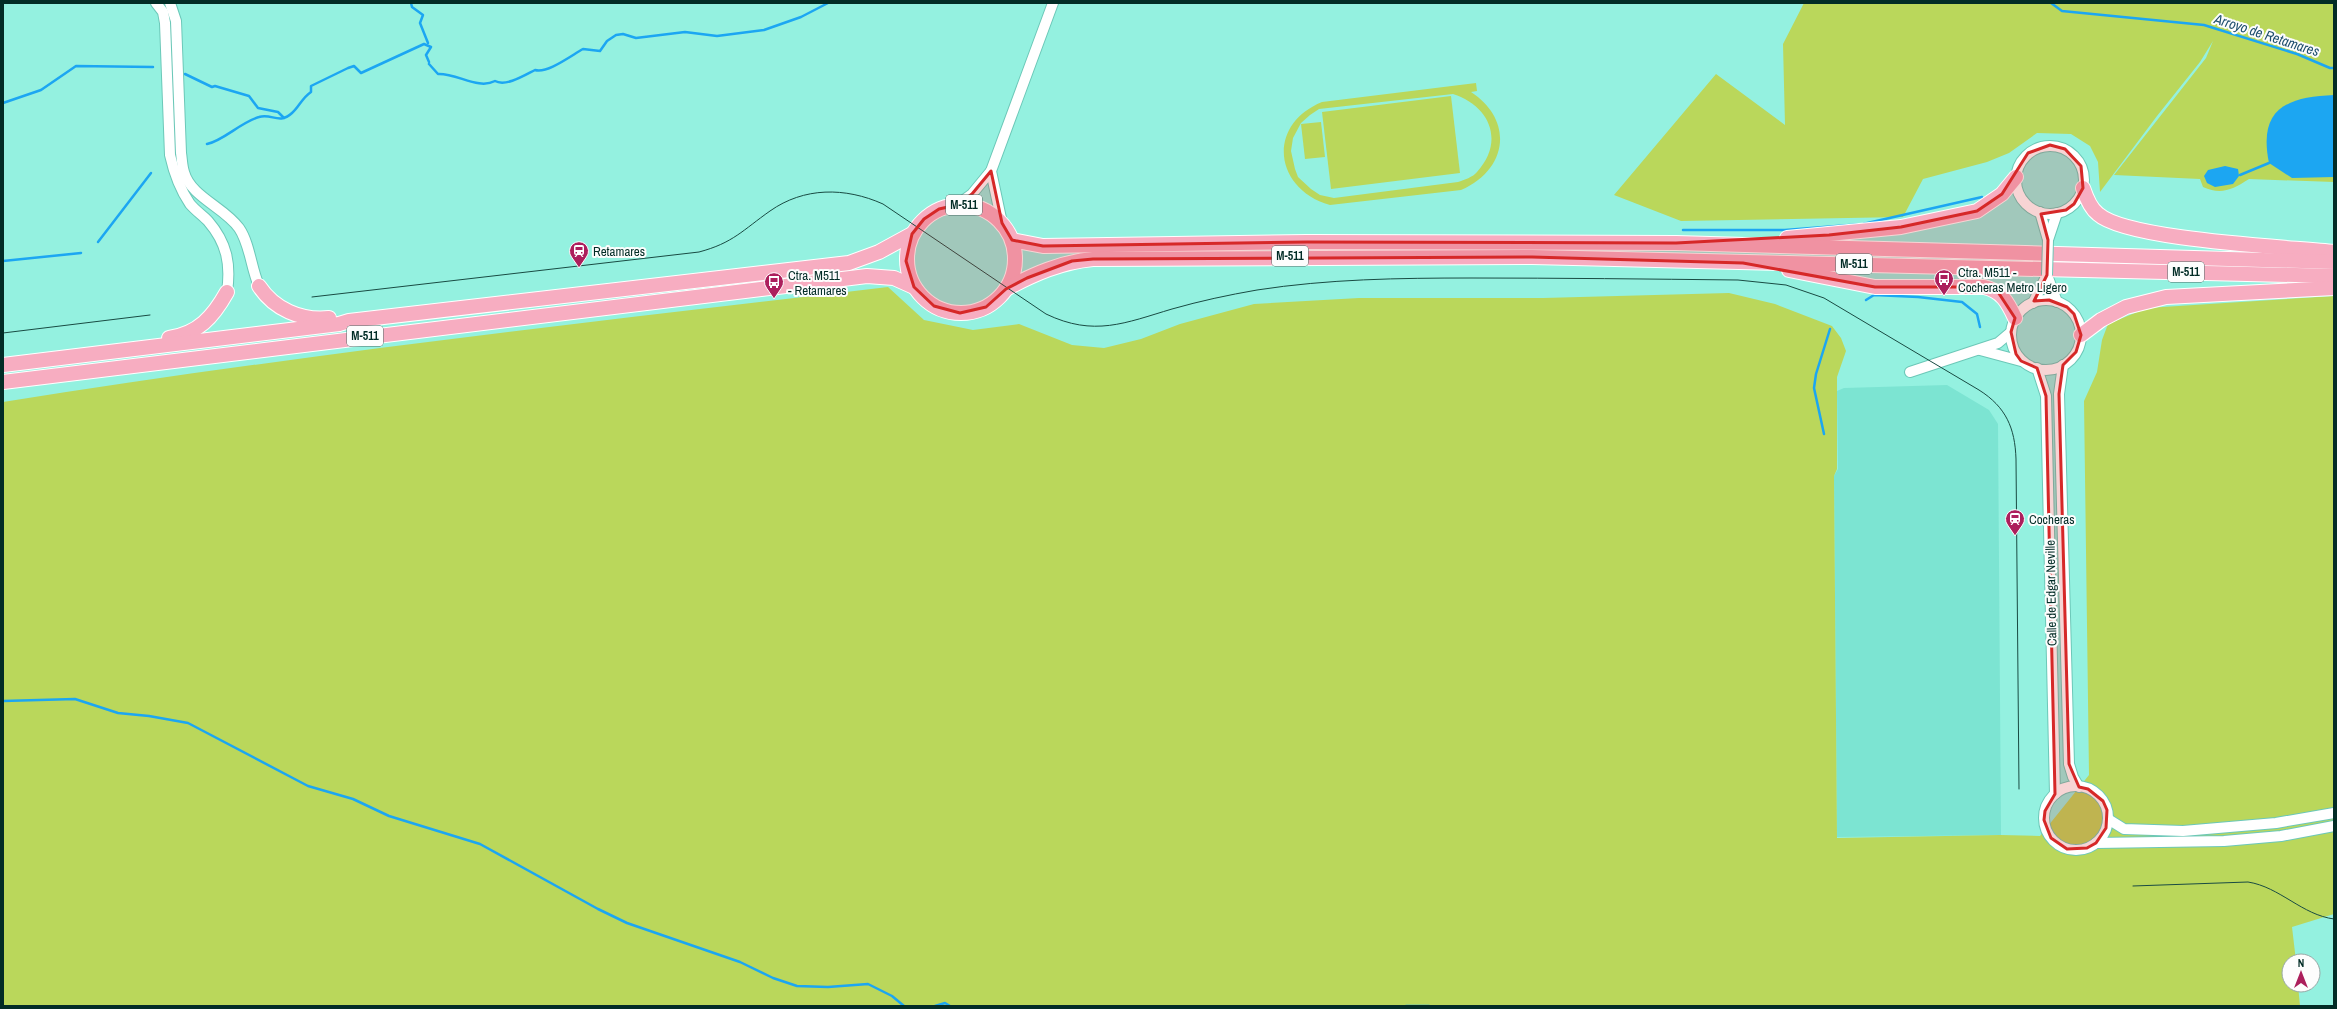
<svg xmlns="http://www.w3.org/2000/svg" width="2337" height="1009" font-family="'Archivo Narrow',sans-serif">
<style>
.built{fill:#7ce4d2}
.green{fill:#bad75b;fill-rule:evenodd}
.water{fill:#1ca6f2}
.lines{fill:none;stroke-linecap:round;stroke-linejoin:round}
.stream{stroke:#1ca6f2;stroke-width:2.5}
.minor-casing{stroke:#6cc8b8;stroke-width:12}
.highway-casing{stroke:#fff;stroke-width:16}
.minor{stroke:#fff;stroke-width:10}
.highway{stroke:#f7adc1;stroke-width:14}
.tram{stroke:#194b43;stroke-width:1}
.minor-bridge-casing{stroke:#6cc8b8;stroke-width:12;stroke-linecap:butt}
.minor-bridge{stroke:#fff;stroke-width:10}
.marked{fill:#d62828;fill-opacity:0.2;stroke:#d62828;stroke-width:3;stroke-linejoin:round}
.labels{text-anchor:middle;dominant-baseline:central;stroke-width:4;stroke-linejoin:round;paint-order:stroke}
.shield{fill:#fdfdfd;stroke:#4d6b66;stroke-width:1}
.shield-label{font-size:12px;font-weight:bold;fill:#022c26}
.poi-label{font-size:13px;fill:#022c26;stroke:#fdfdfd;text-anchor:start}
.street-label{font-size:13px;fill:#022c26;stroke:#fdfdfd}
.water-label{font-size:14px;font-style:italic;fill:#20506f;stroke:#fdfdfd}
</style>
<rect width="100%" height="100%" fill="#94f1e0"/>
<polygon class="built" points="1947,385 1989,410 1998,424 2001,835 1837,837 1834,476 1838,469 1837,391 1844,388"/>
<g class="green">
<path d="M1804 3H2334V182L2249 179C2232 190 2221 195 2203 187L2200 179 2114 175 2206 58 2213 41 2200 62 2157 116 2100 192 2098 162 2090 146 2071 134 2037 133 2009 153 1987 162 1923 179 1903 217 1681 221 1614 195 1716 74 1785 125 1783 44Z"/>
<path d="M1476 83 1477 91 1471 92C1515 121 1507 170 1461 190L1330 205C1274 189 1266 125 1322 102ZM1453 94C1490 106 1505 141 1477 172 1473 177 1464 180 1458 182L1334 198 1320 195 1311 189 1298 177 1295 169 1291 151 1293 138 1301 123 1310 115 1319 109Z"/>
<polygon points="1451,96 1460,173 1331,189 1322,112"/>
<polygon points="1321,122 1325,157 1305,159 1301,124"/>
<path d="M888 287 924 320 973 330 1019 324 1072 345 1104 348 1141 339 1180 324 1254 304 1359 298H1543L1729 293 1775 304 1832 326 1841 338 1846 351 1837 377V469L1834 476 1837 838 2000 835 2040 836 2089 775 2084 401 2097 372 2102 340 2108 324 2147 308 2334 296V914L2292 927 2296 961H2289V985H2298L2300 1006H3V402C296 355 592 322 888 287Z"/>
</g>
<g class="water">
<path d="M2334 95V177L2292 178 2269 163C2258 109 2286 97 2334 95Z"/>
<polygon points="2225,166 2238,169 2239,176 2233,184 2215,187 2207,183 2204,176 2208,170"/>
</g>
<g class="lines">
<g class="stream">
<polyline points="411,3 412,7 423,15 420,23 428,43"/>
<polyline points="2051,3 2062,11 2204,25 2297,54 2330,68 2334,68"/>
<path d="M429 64 438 74C457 73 478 90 495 81 506 87 525 75 535 70 547 74 572 55 583 49L600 51 607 41 616 35 623 34 636 38 685 32 717 36 764 30 801 17 828 3"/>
<polyline points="185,74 212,87 215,86 249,96 258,108 278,112 284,118"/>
<polyline points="3,103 41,90 76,66 153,67"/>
<path d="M207 144C223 141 241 122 259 117 272 113 279 125 292 113 299 107 302 98 311 92V86L348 68 354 66 361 73 424 44 431 47 426 55 429 62"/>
<polyline points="2240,175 2269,163"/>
<polyline points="1683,230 1785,230 1863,224 1982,197"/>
<polyline points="98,242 151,173"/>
<polyline points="3,261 81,253"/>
<polyline points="1866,300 1874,295 1918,297 1962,302 1977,314 1980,327"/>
<polyline points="1824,434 1814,388 1816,374 1830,329"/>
<polyline points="3,701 75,699 118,713 149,716 188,723 308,786 353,799 389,816 480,844 598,909 627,923 740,962 773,978 797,986 828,987 868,984 892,996 904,1006"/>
<polyline points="935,1006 945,1003 950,1006"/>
<polyline points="1406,1006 1429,1006"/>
</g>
<defs>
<g id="minor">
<path d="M156 3 163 12 165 23 170 155C174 173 179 188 190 204 195 210 202 215 208 221 227 243 231 264 227 292"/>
<path d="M170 3 176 21 181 153C182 159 182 166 184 172 191 197 224 207 239 228 250 244 251 268 259 286"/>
<circle cx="2050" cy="180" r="34"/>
<polyline points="957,205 972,194 991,171"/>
<polyline points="2040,212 2048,240"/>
<polyline points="1002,223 991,171 1053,3"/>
<polyline points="2048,240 2057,213"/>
<polyline points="2047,275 2057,302"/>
<circle cx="2046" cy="335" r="35"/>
<polyline points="2033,303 2047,275"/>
<polyline points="1980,350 2021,361"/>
<polyline points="2063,365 2059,394 2069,764 2073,777 2079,787"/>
<polyline points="2037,368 2046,396 2055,794"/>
<polyline points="1910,372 1998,343 2011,332"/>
<circle cx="2076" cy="818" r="32"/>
<polyline points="2108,819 2124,829 2183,831 2276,823 2334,813"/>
<polyline points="2096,843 2224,841 2281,836 2334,826"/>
</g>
<g id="highway">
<path d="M2083 188C2086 197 2090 208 2098 214 2127 240 2288 247 2334 252"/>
<circle cx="961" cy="259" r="54"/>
<polyline points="1787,238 1901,227 1977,211 2002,194 2016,177"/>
<polyline points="1012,240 1043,246 1307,242 1676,243 2334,262"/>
<path d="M1789 270 1875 287H1984C2002 291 2008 303 2015 318"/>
<path d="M259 286C274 309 301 321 329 318"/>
<path d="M1006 289C1034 274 1061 262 1093 259L1532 257 2334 276"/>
<polyline points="2081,335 2101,320 2126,307 2166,297 2334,288"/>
<path d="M169 338C198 334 213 317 227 292"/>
<polyline points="3,365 339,324 349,321 849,263 879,252 912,234"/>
<polyline points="3,382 867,276 894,278 914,287"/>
</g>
</defs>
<use href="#minor" class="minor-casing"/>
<use href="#highway" class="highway-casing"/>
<use href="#minor" class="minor"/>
<use href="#highway" class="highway"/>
<g class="tram">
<path d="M312 297 699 252C733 243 743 230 770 211 804 187 845 187 883 204L1046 314C1094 337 1125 323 1172 309 1200 301 1228 295 1257 290 1328 279 1399 278 1471 278 1560 278 1649 279 1738 280L1786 285 1824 298 1979 390C2006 407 2015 428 2016 459L2019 789"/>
<polyline points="3,333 150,315"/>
<path d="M2133 886 2248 882C2280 887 2302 915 2334 919"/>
</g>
<defs>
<polyline id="minor-bridge" points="2047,275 2048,240"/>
</defs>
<use href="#minor-bridge" class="minor-bridge-casing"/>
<use href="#minor-bridge" class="minor-bridge"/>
</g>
<path class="marked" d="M2050 145 2065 149 2081 166 2083 188 2074 204 2066 210 2041 214 2048 240 2047 275 2034 301 2049 300 2067 307 2074 314 2081 335 2076 352 2063 365 2059 394 2069 764 2079 787 2088 789 2103 801 2107 810 2106 828 2096 843 2087 848 2067 849 2051 838 2044 820 2045 811 2055 794 2046 396 2037 368 2021 361 2016 354 2011 332 2015 318 1998 292 1984 287H1875L1743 263 1532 257 1093 259 1072 261 1027 278 1006 289 986 307 960 313 934 306 914 287 906 261 912 234 924 219 939 209 957 205 972 194 991 171 1002 223 1012 240 1043 246 1307 242 1676 243 1829 235 1901 227 1977 211 2002 194 2028 153Z"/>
<defs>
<symbol id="station-pin" viewBox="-11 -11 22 30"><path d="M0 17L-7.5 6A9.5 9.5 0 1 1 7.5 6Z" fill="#ac1f5c" stroke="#fdfdfd"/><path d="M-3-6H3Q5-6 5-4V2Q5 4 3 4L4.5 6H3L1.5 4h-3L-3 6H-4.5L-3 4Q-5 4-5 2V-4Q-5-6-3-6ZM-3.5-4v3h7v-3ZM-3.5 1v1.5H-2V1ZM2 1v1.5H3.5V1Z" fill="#fff"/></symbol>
<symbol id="bus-pin" viewBox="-11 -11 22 30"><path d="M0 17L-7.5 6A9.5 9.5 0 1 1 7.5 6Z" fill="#ac1f5c" stroke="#fdfdfd"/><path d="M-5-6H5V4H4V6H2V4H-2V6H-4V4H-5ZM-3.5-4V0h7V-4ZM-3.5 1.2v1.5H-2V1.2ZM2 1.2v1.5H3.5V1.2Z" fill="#fff"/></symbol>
</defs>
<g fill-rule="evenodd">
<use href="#station-pin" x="568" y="240" width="22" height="30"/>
<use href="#bus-pin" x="1933" y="268" width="22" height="30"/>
<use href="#bus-pin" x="763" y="271" width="22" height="30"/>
<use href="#station-pin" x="2004" y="508" width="22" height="30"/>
</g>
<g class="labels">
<g class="shield">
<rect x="946" y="195" width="36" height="20" rx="3"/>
<rect x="1272" y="246" width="36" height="20" rx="3"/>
<rect x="1836" y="254" width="36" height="20" rx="3"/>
<rect x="2168" y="262" width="36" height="20" rx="3"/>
<rect x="347" y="326" width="36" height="20" rx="3"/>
</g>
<g class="shield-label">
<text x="964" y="205">M-511</text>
<text x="1290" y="256">M-511</text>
<text x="1854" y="264">M-511</text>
<text x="2186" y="272">M-511</text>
<text x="365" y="336">M-511</text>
</g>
<g class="poi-label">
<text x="593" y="251">Retamares</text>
<text x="1958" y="272">Ctra. M511 -<tspan x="1958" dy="15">Cocheras Metro Ligero</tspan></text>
<text x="788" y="275">Ctra. M511<tspan x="788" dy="15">- Retamares</tspan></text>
<text x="2029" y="519">Cocheras</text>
</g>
<g class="street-label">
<text transform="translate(2051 593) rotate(-91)">Calle de Edgar Neville</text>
</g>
<g class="water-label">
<text transform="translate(2267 35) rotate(18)">Arroyo de Retamares</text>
</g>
</g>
<rect width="2337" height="1009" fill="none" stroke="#022c26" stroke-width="8"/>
<g transform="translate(2301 973)"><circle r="19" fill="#fdfdfd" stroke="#99a9a7"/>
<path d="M0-3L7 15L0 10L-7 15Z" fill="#ac1f5c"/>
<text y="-6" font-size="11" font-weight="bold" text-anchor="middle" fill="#022c26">N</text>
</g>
</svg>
